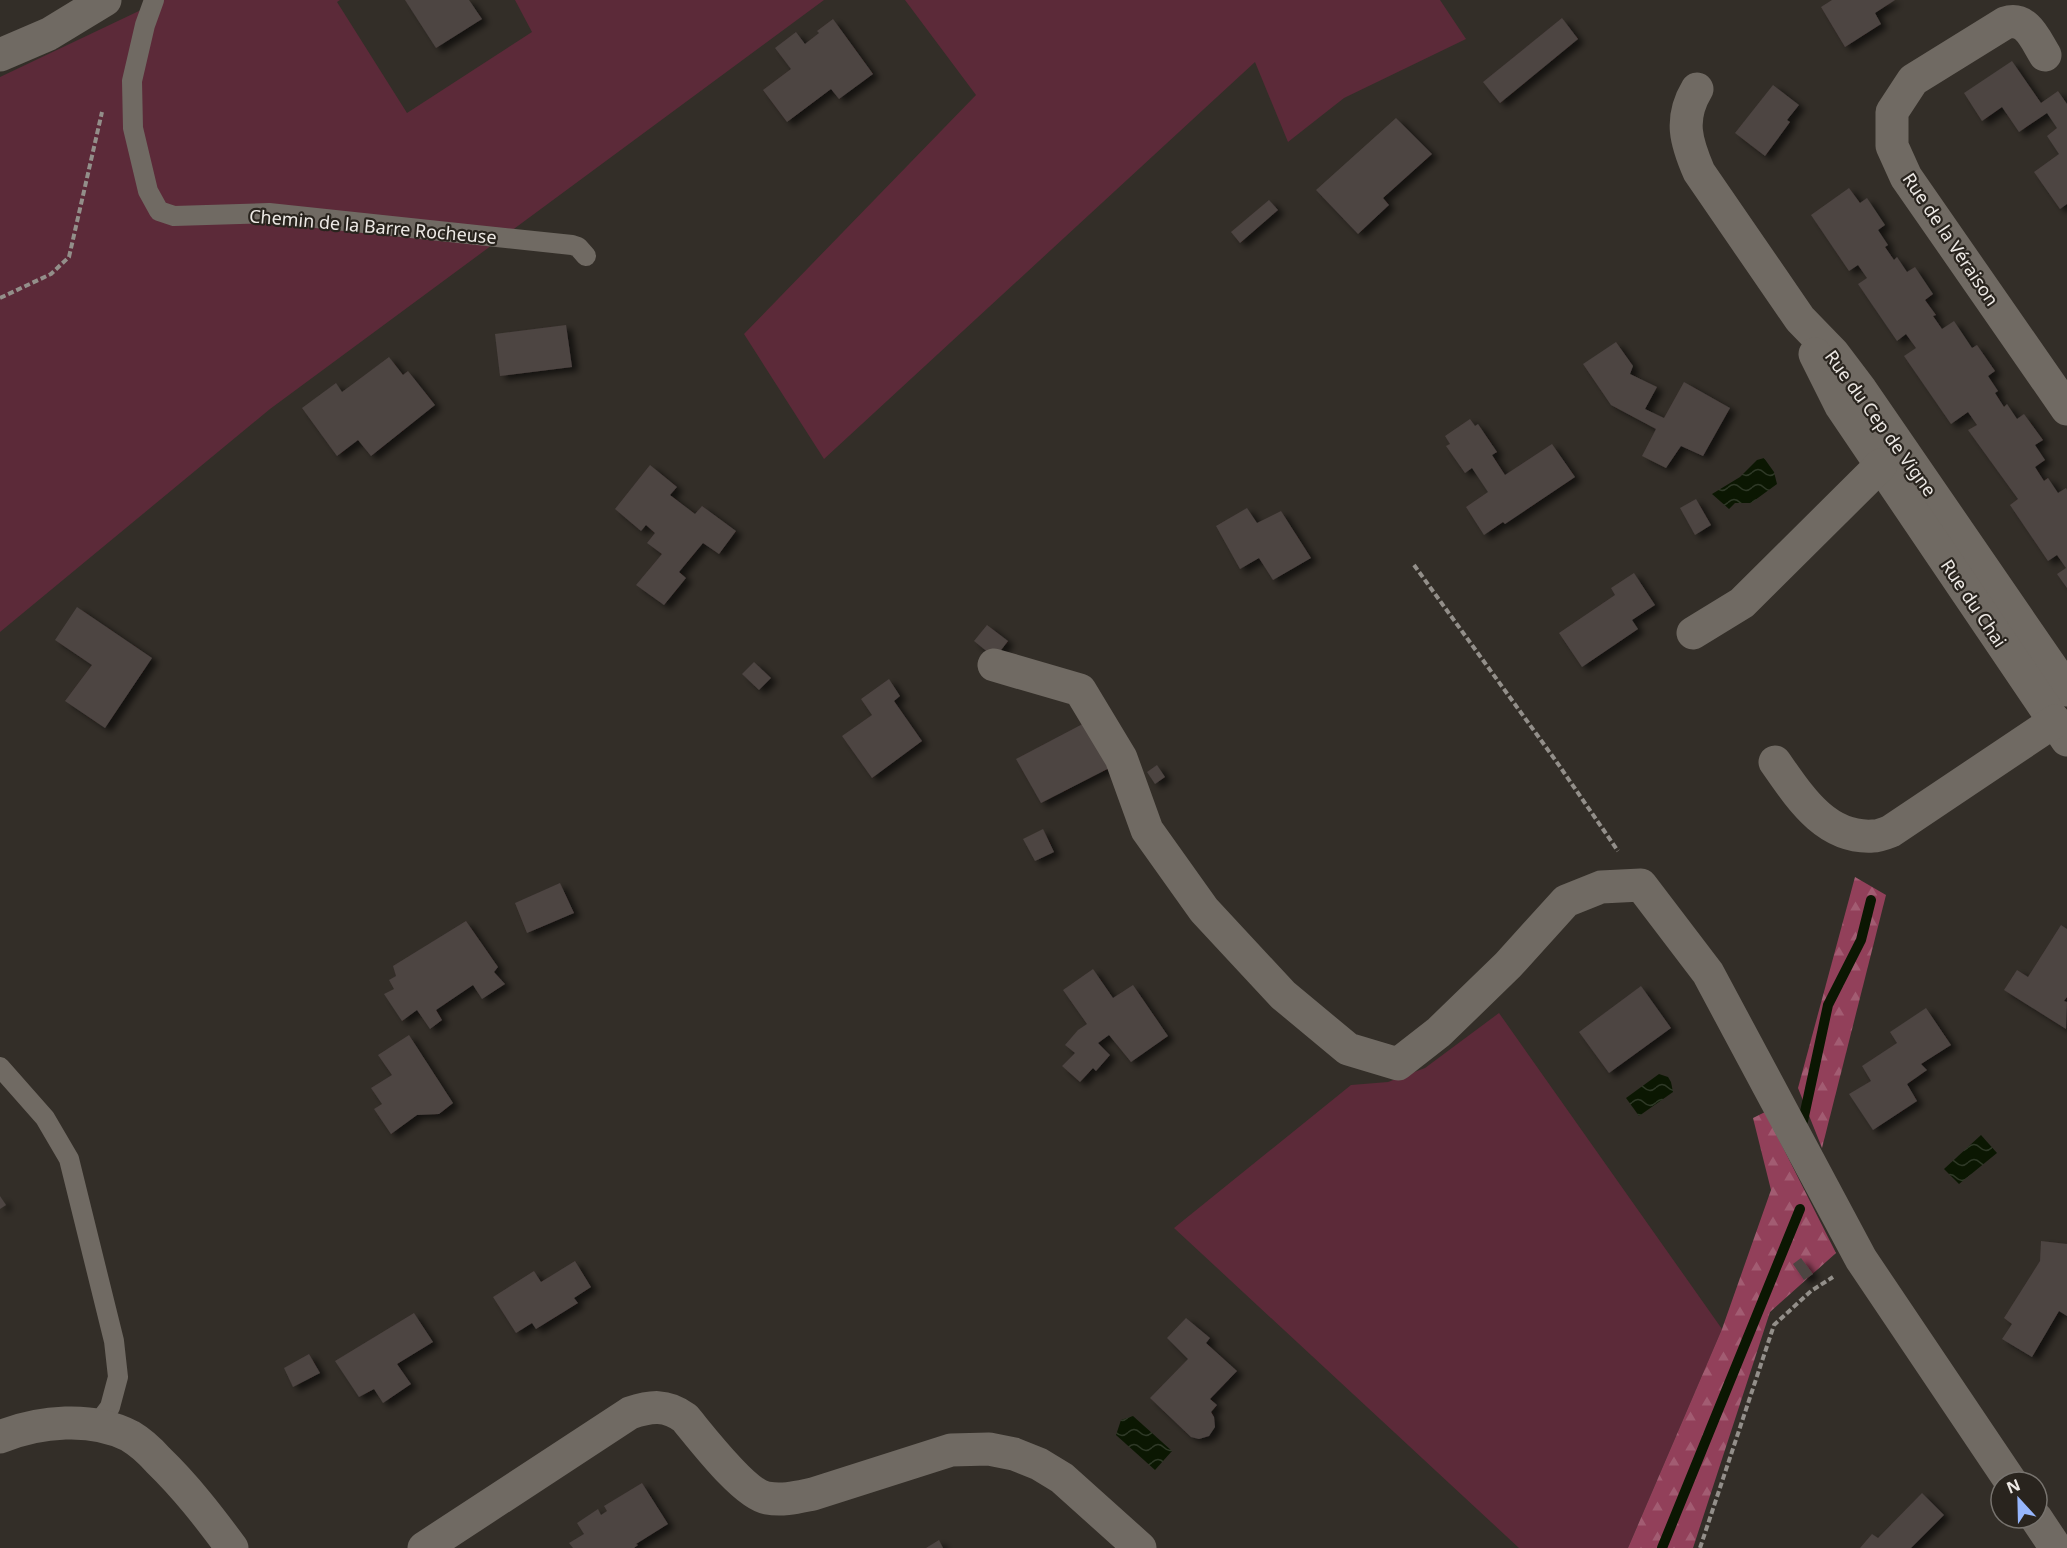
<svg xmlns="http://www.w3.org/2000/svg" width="2067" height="1548" font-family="'Noto Sans',sans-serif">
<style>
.grass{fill:#5c2a39}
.forest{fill:url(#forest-firs)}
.water{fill:url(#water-waves)}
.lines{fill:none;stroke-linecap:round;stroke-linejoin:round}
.stream{stroke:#0b1702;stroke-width:10}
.building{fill:#4d4442;filter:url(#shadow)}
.path{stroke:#938f8a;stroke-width:4;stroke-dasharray:6 3;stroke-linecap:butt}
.service{stroke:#706a63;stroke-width:20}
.minor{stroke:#706a63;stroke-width:33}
.labels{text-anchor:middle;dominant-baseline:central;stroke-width:4.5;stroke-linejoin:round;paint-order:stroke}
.street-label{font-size:18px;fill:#ede9e5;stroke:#29241e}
</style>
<defs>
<pattern id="forest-firs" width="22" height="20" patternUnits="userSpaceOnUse" patternTransform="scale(1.5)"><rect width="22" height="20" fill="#92405a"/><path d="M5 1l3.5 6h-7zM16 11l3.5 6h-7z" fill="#a25c72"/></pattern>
<pattern id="water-waves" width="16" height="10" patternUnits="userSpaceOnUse" patternTransform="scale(1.5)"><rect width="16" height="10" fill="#0b1702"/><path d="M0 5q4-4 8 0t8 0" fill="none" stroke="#2f3927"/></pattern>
<filter id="shadow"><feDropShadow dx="6" dy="4" stdDeviation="3" flood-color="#0009"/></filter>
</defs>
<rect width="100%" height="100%" fill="#332e28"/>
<g class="grass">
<polygon points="153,0 340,0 337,2 407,113 532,32 515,0 824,0 270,409 0,632 0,77 141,10"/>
<polygon points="905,0 1440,0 1466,39 1344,98 1288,142 1255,62 824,459 744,334 976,95"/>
<polygon points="1499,1013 1722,1329 1628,1548 1519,1548 1174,1228 1351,1085 1388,1082 1425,1068"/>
</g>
<g class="forest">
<polygon points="1855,877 1886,895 1822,1148 1798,1088"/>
<polygon points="1765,1112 1836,1253 1770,1312 1693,1548 1628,1548 1722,1329 1771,1190 1753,1118"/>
</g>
<g class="water">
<polygon points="1764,458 1774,472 1777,484 1751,503 1735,503 1729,509 1712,494 1740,477 1757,460"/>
<polygon points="1659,1074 1668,1077 1671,1082 1673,1092 1639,1116 1626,1098"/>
<polygon points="1981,1135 1997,1153 1959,1184 1944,1169"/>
<polygon points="1133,1416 1172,1451 1155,1470 1116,1435 1121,1420"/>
</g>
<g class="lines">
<g class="stream">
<polyline points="1803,1121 1828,1005 1861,940 1871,900"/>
<polyline points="1662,1548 1800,1209"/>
</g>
</g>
<g class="building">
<polygon points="405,0 469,0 482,19 436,48"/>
<polygon points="1832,0 1895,0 1875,13 1881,24 1845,47 1821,7"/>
<polygon points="1562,18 1578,39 1500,103 1483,82"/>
<polygon points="833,19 873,74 839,99 831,89 787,122 763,90 791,69 775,48 796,32 805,44 819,33 817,31"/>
<polygon points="2012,61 2041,103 2058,91 2067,104 2067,204 2060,209 2034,172 2059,154 2047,136 2057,128 2047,113 2019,132 2002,107 1982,121 1964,93"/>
<polygon points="1773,85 1799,105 1787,120 1790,122 1765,156 1735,133"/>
<polygon points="1396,118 1432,154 1383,198 1389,205 1358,234 1316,190"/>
<polygon points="1849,188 1860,203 1867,198 1885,225 1878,230 1888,245 1885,247 1894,260 1897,257 1907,272 1915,267 1933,294 1925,300 1936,315 1933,316 1942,329 1954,321 1972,348 1977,345 1995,371 1988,376 1998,391 1995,393 2004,407 2007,404 2017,419 2024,414 2043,440 2035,445 2045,460 2035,467 2044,481 2048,478 2058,493 2066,488 2067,490 2067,588 2057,574 2066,568 2057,555 2048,561 2010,505 2018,499 1968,430 1977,425 1968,412 1951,424 1904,356 1916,348 1906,334 1897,341 1858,284 1867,278 1858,265 1849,271 1811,215"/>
<polygon points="1269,200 1278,210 1240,243 1231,232"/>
<polygon points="566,325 572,367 500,376 495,334"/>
<polygon points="1616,342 1633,366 1630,374 1657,387 1645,409 1664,418 1684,382 1730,408 1703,456 1681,446 1666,468 1642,456 1656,429 1611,405 1583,364"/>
<polygon points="389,357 403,375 408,371 435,405 371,456 358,440 337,456 302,408 336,383 342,392"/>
<polygon points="1470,419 1475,426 1478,424 1497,452 1492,455 1505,475 1552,444 1575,477 1505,524 1503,522 1484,535 1466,507 1488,492 1472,468 1465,473 1446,446 1450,444 1445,436"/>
<polygon points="650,465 677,487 670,495 695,514 702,506 736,531 719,554 703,543 679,572 686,578 664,605 636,585 662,554 647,543 655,533 646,525 641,531 615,509"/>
<polygon points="1696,499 1711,525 1695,535 1680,508"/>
<polygon points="1247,508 1257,523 1281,511 1311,558 1273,580 1259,558 1240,569 1216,526"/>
<polygon points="1634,573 1655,605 1632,620 1638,629 1582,667 1559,633 1615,595 1611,588"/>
<polygon points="77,607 152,658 105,728 65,701 92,665 55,640"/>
<polygon points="987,625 1008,641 995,658 974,641"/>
<polygon points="754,662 771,678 759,690 742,674"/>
<polygon points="889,679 900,696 894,701 922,741 872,778 842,736 872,715 861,699"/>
<polygon points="1094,718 1119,763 1041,803 1016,759"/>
<polygon points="1157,765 1165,777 1155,784 1147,772"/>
<polygon points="1043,829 1054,852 1035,861 1023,839"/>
<polygon points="560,883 574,913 527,933 515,903"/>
<polygon points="466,921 498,967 494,972 505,984 482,999 473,985 436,1010 442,1020 430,1029 417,1010 402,1021 384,994 394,989 389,980 396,976 393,966"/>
<polygon points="2061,925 2067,929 2067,997 2064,1001 2067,1002 2066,1029 2004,990 2017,970 2028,977"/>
<polygon points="1093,969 1113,998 1133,985 1168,1036 1131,1062 1109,1035 1098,1043 1110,1055 1096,1071 1093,1068 1080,1082 1062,1066 1075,1053 1065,1045 1078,1030 1087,1024 1063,990"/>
<polygon points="1641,986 1671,1028 1609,1073 1579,1032"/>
<polygon points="1926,1008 1951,1045 1921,1064 1927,1070 1907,1084 1917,1101 1873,1130 1849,1094 1871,1081 1862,1066 1897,1043 1890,1032"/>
<polygon points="409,1035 453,1103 439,1114 417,1115 391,1134 374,1109 382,1104 371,1088 392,1075 378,1055"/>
<polygon points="0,1196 6,1205 0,1209"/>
<polygon points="2041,1241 2067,1244 2067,1316 2059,1311 2032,1357 2002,1339 2012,1324 2004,1318 2040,1261"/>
<polygon points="1801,1258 1813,1274 1804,1280 1793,1264"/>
<polygon points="575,1261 591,1287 574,1298 578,1303 536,1329 532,1323 516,1333 493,1297 534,1271 541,1282"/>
<polygon points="414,1313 433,1342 397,1364 411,1384 383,1403 374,1389 359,1397 335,1361"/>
<polygon points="1186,1318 1210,1338 1206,1343 1237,1371 1210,1399 1217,1405 1211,1412 1214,1417 1215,1427 1209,1436 1199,1439 1191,1437 1150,1398 1188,1359 1167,1338"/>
<polygon points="309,1354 320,1373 293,1387 284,1368"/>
<polygon points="642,1483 668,1524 636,1544 638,1545 634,1548 573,1548 569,1543 584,1534 577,1523 598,1509 601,1515 607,1511 604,1506"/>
<polygon points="1922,1493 1944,1515 1911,1548 1860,1548 1872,1534 1878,1538"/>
<polygon points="939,1540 943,1548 926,1548"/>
</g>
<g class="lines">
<g class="path">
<polyline points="0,298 51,274 69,257 102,112"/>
<polyline points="1414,565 1556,761 1618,851"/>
<polyline points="1700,1548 1774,1325 1811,1291 1833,1277"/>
</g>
<g class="service">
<polyline points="154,0 145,25 132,81 133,128 148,191 159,211 174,216 269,213 572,245 578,247 586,256"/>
<polyline points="0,1067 45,1118 69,1159 114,1341 118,1377 110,1407 96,1426"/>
</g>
<g class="minor">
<polyline points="0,55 49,34 105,0"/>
<path d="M2045 55C2035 39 2027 16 2005 23L1913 80 1892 112V146L1906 177 2067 409"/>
<path d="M1697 89C1679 119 1686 142 1699 172L1800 319 1833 353 1861 390 2067 690"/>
<polyline points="1815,354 1841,406 2067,740"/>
<polyline points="1693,633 1742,603 1881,465"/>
<polyline points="994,665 1080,690 1121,758 1147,830 1204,910 1283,995 1348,1049 1398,1064 1439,1032 1508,965 1566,901 1601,887 1641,885 1708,973 1861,1259 2011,1482"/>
<path d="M1775 762C1799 796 1825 839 1873 836 1879 836 1886 833 1891 831L2055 721"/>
<path d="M0 1437C39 1421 92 1416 130 1436 140 1442 150 1451 158 1460 186 1487 209 1517 232 1548"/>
<polyline points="2036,1518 2056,1548"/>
<path d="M424 1548 630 1413C651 1406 666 1404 685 1418 701 1437 744 1494 767 1498 783 1501 798 1497 813 1494L951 1450 989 1449 1014 1454 1039 1464 1062 1478 1140 1548"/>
</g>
</g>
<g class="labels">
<g class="street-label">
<text transform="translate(373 226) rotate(5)">Chemin de la Barre Rocheuse</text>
<text transform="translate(1951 239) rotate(56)">Rue de la Véraison</text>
<text transform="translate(1881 423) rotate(54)">Rue du Cep de Vigne</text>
<text transform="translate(1974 603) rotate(56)">Rue du Chai</text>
</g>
</g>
<g transform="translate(2019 1500) rotate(338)"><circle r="28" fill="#29241e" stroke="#77736e" stroke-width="1.5"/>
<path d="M0-4.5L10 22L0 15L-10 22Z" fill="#96b6fd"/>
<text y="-9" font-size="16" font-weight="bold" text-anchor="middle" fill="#ede9e5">N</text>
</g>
</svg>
